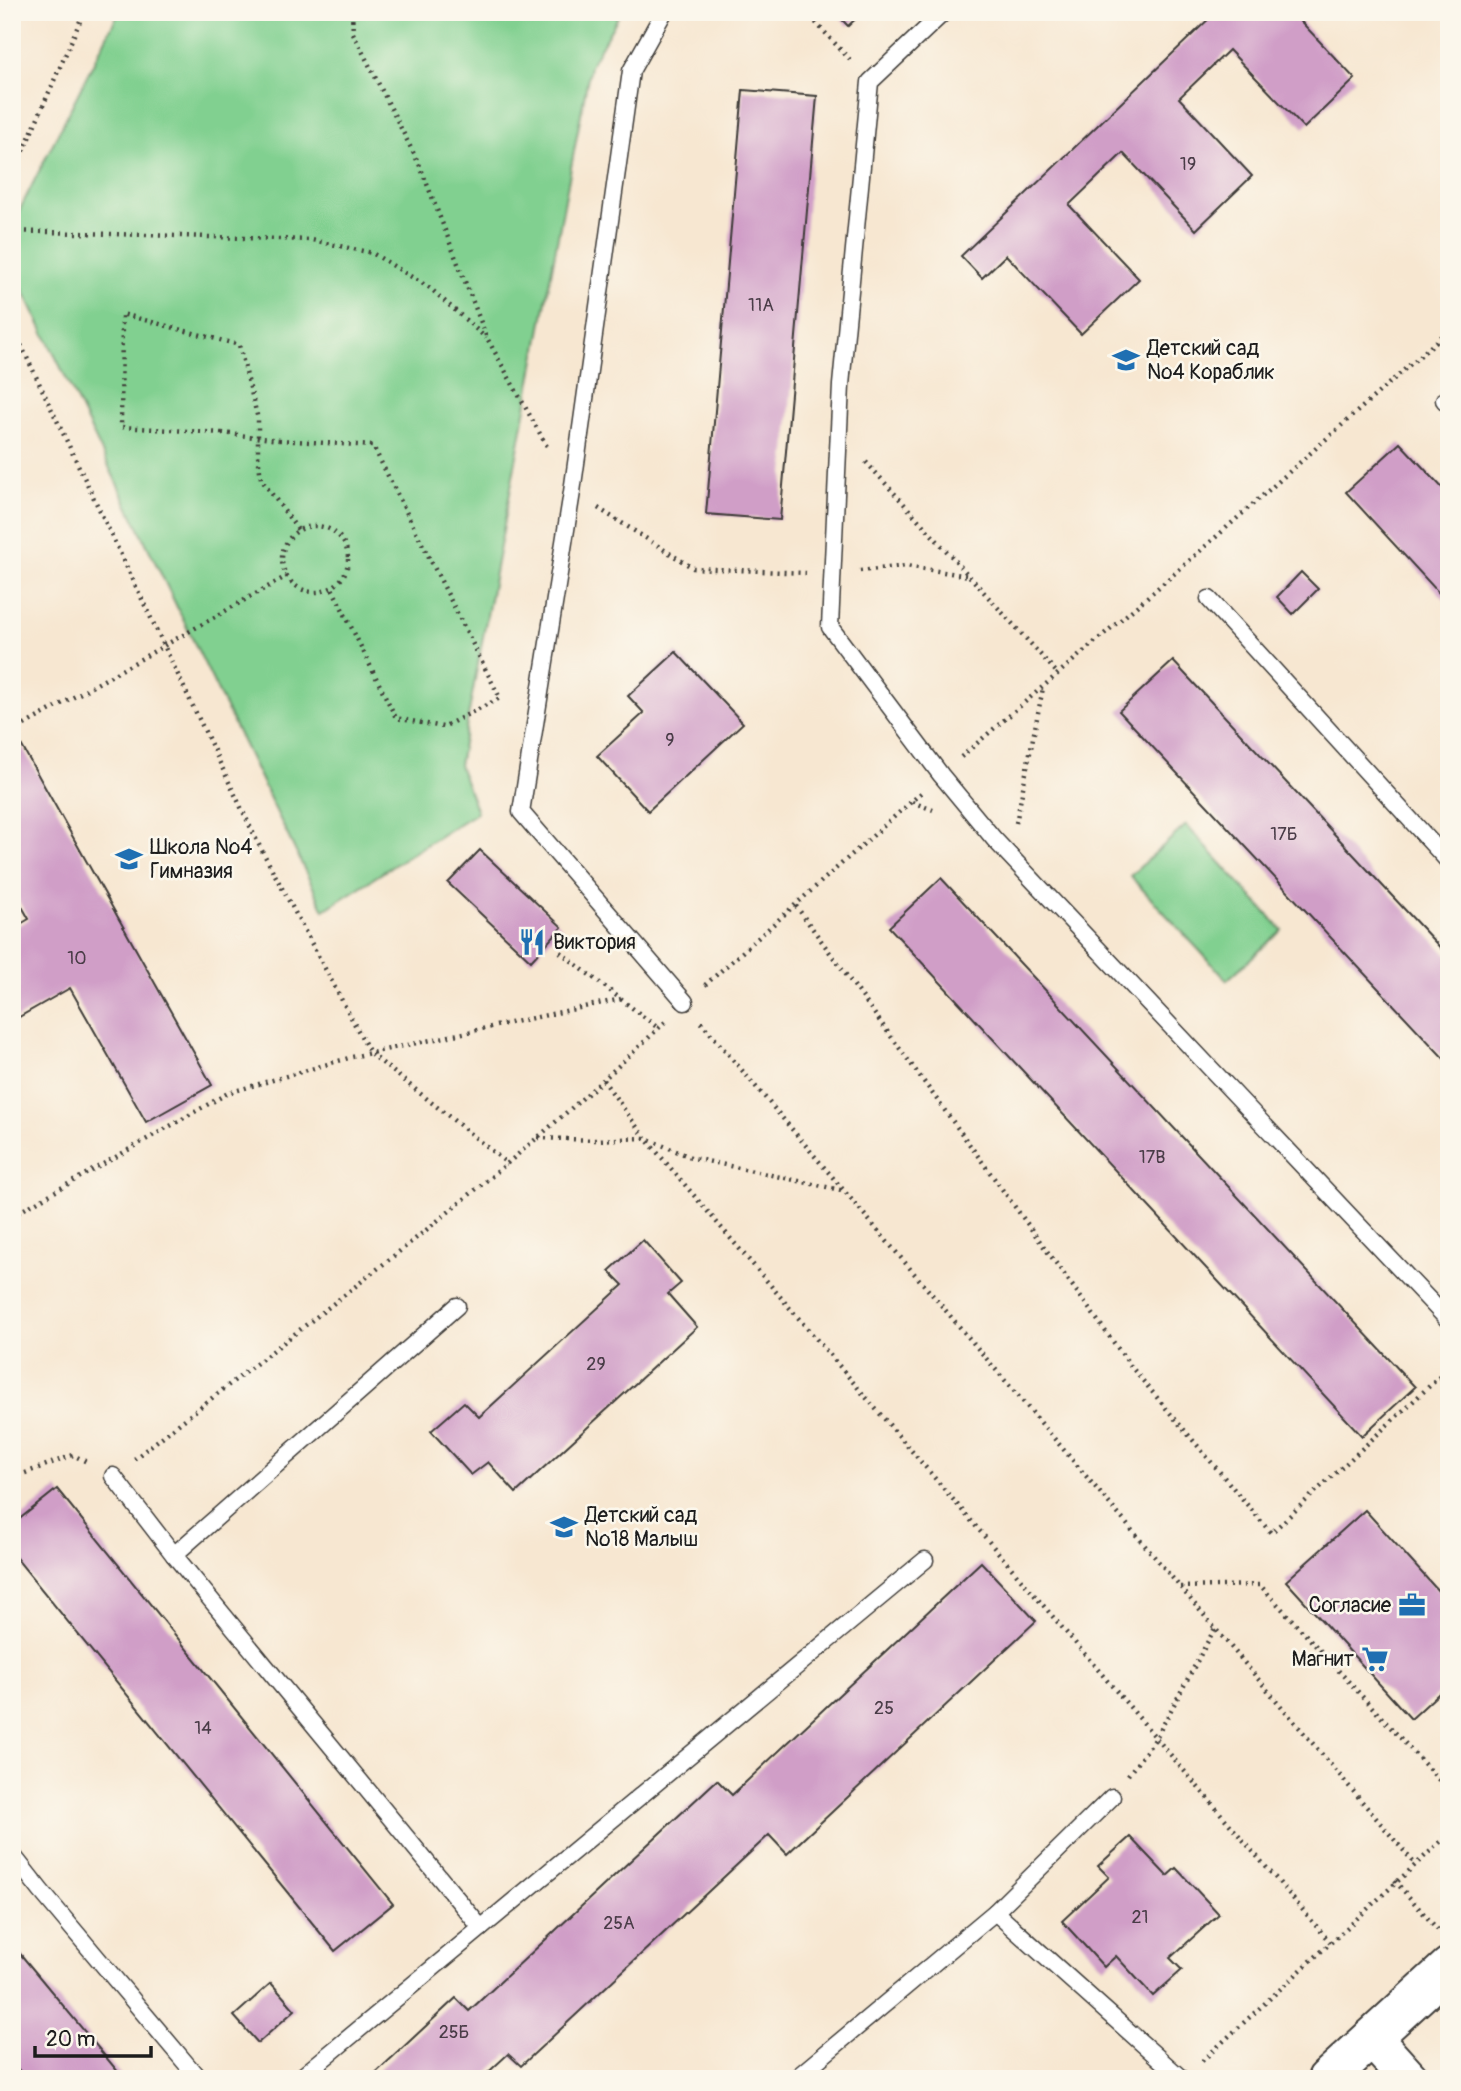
<svg xmlns="http://www.w3.org/2000/svg" width="1461" height="2091" font-family="Pangolin,sans-serif">
<style>
.green{fill:#81d090;stroke:#4e7656;stroke-width:2}
.building{fill:#d09ec7}
.lines{fill:none;stroke-linecap:round;stroke-linejoin:round}
.service-casing{stroke:#3d3a37;stroke-width:19}
.tertiary-casing{stroke:#3d3a37;stroke-width:42}
.path{stroke:#3d3a37;stroke-width:4.5;stroke-dasharray:2 5;stroke-linecap:butt}
.service{stroke:#fff;stroke-width:16}
.tertiary{stroke:#fff;stroke-width:38}
.path-bridge{stroke:#3d3a37;stroke-width:4.5;stroke-dasharray:2 5;stroke-linecap:butt}
.labels{text-anchor:middle;dominant-baseline:central;stroke-width:5;stroke-linejoin:round;paint-order:stroke}
.number-label{font-size:18px;fill:#493c47}
.poi-label{font-size:21px;fill:#1c1c1c;stroke:#fbf7ec;text-anchor:start}
</style>
<rect width="100%" height="100%" fill="#fbf7ec"/>
<filter id="ink" filterUnits="userSpaceOnUse"><feTurbulence type="fractalNoise" baseFrequency=".0143" numOctaves="2"/><feDisplacementMap in="SourceGraphic" scale="14" xChannelSelector="R" yChannelSelector="G"/><feConvolveMatrix kernelMatrix="1 2 1 2 8 2 1 2 1" color-interpolation-filters="sRGB"/></filter>
<filter id="wash" filterUnits="userSpaceOnUse"><feTurbulence type="fractalNoise" baseFrequency=".00686" numOctaves="4" result="noise"/><feDisplacementMap in="SourceGraphic" scale="28" xChannelSelector="R" yChannelSelector="G"/><feGaussianBlur stdDeviation="1.57" result="paint"/><feColorMatrix in="noise" values="0 0 0 0 0 0 0 0 0 0 0 0 0 0 0 0 0 1.4 0 .05"/><feComposite in="paint" operator="in"/></filter>
<g filter="url(#wash)">
<rect width="100%" height="100%" fill="#f7e7d1"/>
<g class="green">
<polygon points="119,12 621,12 590,66 459,765 477,812 324,910 12,267 12,225"/>
<polygon points="1186,825 1282,930 1227,980 1130,876"/>
</g>
<g id="blocks">
<g class="building">
<polygon points="835,12 863,12 848,26"/>
<polygon points="1216,12 1249,12 1253,16 1257,12 1292,12 1355,79 1304,128 1229,50 1179,98 1252,176 1196,230 1123,153 1069,205 1139,279 1081,334 1006,255 982,278 961,256"/>
<polygon points="743,90 817,96 780,520 706,514"/>
<polygon points="1400,443 1449,495 1449,604 1346,492"/>
<polygon points="1301,572 1318,589 1293,614 1277,597"/>
<polygon points="676,652 743,723 648,811 597,756 644,713 628,696"/>
<polygon points="1173,661 1449,957 1449,1064 1119,711"/>
<polygon points="19,741 212,1085 146,1122 70,988 12,1021 12,929 29,919 12,889 12,745"/>
<polygon points="480,850 562,927 531,961 448,883"/>
<polygon points="941,878 1415,1387 1362,1436 889,927"/>
<polygon points="643,1240 681,1283 668,1294 697,1327 516,1493 488,1462 471,1475 431,1431 464,1402 479,1417 623,1285 609,1271"/>
<polygon points="57,1489 393,1904 335,1951 12,1553 12,1525"/>
<polygon points="1365,1510 1449,1603 1449,1684 1411,1719 1286,1581"/>
<polygon points="981,1562 1036,1621 787,1854 769,1835 521,2066 508,2054 481,2079 369,2079 456,1998 469,2011 717,1780 732,1795"/>
<polygon points="1130,1837 1167,1876 1176,1868 1219,1914 1170,1958 1182,1970 1153,1996 1116,1956 1104,1967 1062,1921 1109,1877 1098,1866"/>
<polygon points="12,1944 124,2079 26,2079 12,2062"/>
<polygon points="271,1983 295,2010 258,2043 234,2016"/>
</g>
</g>
</g>
<g filter="url(#ink)">
<use href="#blocks" fill-opacity="0" stroke="#3d3a37" stroke-width="2"/>
<g class="lines">
<defs>
<g id="service">
<polyline points="664,12 631,71 572,492 521,812 685,1002"/>
<polyline points="944,12 870,82 841,385 830,627 941,775 994,839 1449,1321"/>
<polyline points="1444,400 1449,405"/>
<polyline points="1209,599 1449,862"/>
<polyline points="113,1476 174,1555 481,1928"/>
<polyline points="174,1555 457,1306"/>
<polyline points="1112,1797 995,1912 1182,2079"/>
<polyline points="12,1854 41,1891 199,2079"/>
<polyline points="299,2079 925,1560"/>
<polyline points="795,2079 995,1912"/>
</g>
<g id="tertiary">
<polyline points="1372,2038 1409,2079"/>
<polyline points="1327,2079 1449,1967"/>
</g>
</defs>
<use href="#service" class="service-casing"/>
<use href="#tertiary" class="tertiary-casing"/>
<g class="path">
<polyline points="352,12 353,33 420,166 487,338 549,450"/>
<polyline points="806,12 853,63"/>
<polyline points="12,177 84,12"/>
<polyline points="12,231 312,240 372,253 430,288 486,338"/>
<polyline points="12,326 258,843 370,1053 508,1164"/>
<polyline points="222,433 121,427 122,314 239,345 258,419 258,455 261,479 298,530"/>
<polyline points="279,440 373,446 500,698 443,727 396,718 332,588"/>
<polyline points="866,462 1058,674"/>
<polyline points="598,508 693,568 806,573"/>
<circle cx="315" cy="559" r="33"/>
<polyline points="860,571 906,566 969,576"/>
<polyline points="12,732 287,576"/>
<polyline points="961,757 1181,568 1449,330"/>
<polyline points="912,802 933,810"/>
<polyline points="1016,823 1043,688"/>
<polyline points="796,906 1133,1369 1271,1533 1449,1368"/>
<polyline points="560,952 658,1028"/>
<polyline points="705,985 921,793"/>
<polyline points="701,1022 1415,1864"/>
<polyline points="603,1080 645,1138 693,1158 845,1191"/>
<polyline points="538,1138 594,1140 645,1138 1330,1942"/>
<polyline points="12,1216 228,1093 352,1057 621,999"/>
<path d="M134 1459C314 1317 500 1181 665 1022"/>
<polyline points="12,1478 73,1455 89,1463"/>
<polyline points="1180,1587 1260,1585 1449,1791"/>
<polyline points="1128,1775 1156,1738 1215,1628"/>
<polyline points="1395,1881 1439,1931"/>
<polyline points="1202,2061 1449,1834"/>
</g>
<use href="#service" class="service"/>
<use href="#tertiary" class="tertiary"/>
<polyline class="path-bridge" points="222,433 279,440"/>
</g>
</g>
<defs>
<symbol id="school-bare" viewBox="-9 -9 18 18"><path d="M0-5L7-2L0 1L-7-2ZM-4 1L0 2.5L4 1V4Q0 6-4 4Z" fill="#1f6fb2" stroke="#fbf7ec" stroke-width="2.5" paint-order="stroke"/></symbol>
<symbol id="restaurant-bare" viewBox="-9 -9 18 18"><path d="M-5-6h1v4h1v-4h1v4h1v-4h1v5L-1.5 .5V6h-2V.5L-5-1ZM5-6V6H3V1.5H1.5Q1.5-4 5-6Z" fill="#1f6fb2" stroke="#fbf7ec" stroke-width="2.5" paint-order="stroke"/></symbol>
<symbol id="office-bare" viewBox="-9 -9 18 18"><path d="M-6-3h4V-5.5h4V-3h4V5H-6ZM-1-4.5V-3h2v-1.5ZM-6 0V1H6V0Z" fill="#1f6fb2" stroke="#fbf7ec" stroke-width="2.5" paint-order="stroke"/></symbol>
<symbol id="supermarket-bare" viewBox="-9 -9 18 18"><path d="M-6-5.5h2.5l.6 2H6L4.5 2H-2.5L-4.4-4H-6ZM-1.5 3.2a1.3 1.3 0 1 0 .1 0ZM3 3.2a1.3 1.3 0 1 0 .1 0Z" fill="#1f6fb2" stroke="#fbf7ec" stroke-width="2.5" paint-order="stroke"/></symbol>
</defs>
<g fill-rule="evenodd">
<use href="#school-bare" x="1107" y="341" width="38" height="38"/>
<use href="#school-bare" x="110" y="840" width="38" height="38"/>
<use href="#restaurant-bare" x="513" y="923" width="38" height="38"/>
<use href="#school-bare" x="545" y="1508" width="38" height="38"/>
<use href="#office-bare" x="1393" y="1586" width="38" height="38"/>
<use href="#supermarket-bare" x="1356" y="1640" width="38" height="38"/>
</g>
<g class="labels">
<g class="number-label">
<text x="1188" y="164">19</text>
<text x="761" y="305">11А</text>
<text x="670" y="740">9</text>
<text x="1284" y="834">17Б</text>
<text x="77" y="958">10</text>
<text x="1152" y="1157">17В</text>
<text x="596" y="1364">29</text>
<text x="884" y="1708">25</text>
<text x="203" y="1728">14</text>
<text x="1140" y="1917">21</text>
<text x="619" y="1923">25А</text>
<text x="454" y="2032">25Б</text>
</g>
<g class="poi-label">
<text x="1147" y="348">Детский сад<tspan x="1147" dy="24">№4 Кораблик</tspan></text>
<text x="150" y="847">Школа №4<tspan x="150" dy="24">Гимназия</tspan></text>
<text x="553" y="942">Виктория</text>
<text x="585" y="1515">Детский сад<tspan x="585" dy="24">№18 Малыш</tspan></text>
<text x="1391" y="1605" text-anchor="end">Согласие</text>
<text x="1354" y="1659" text-anchor="end">Магнит</text>
</g>
</g>
<rect width="1461" height="2091" fill="none" stroke="#fbf7ec" stroke-width="42"/>
<path d="M35 2046v10h116v-10" fill="none" stroke="#1c1c1c" stroke-width="3.5"/>
<text x="46" y="2046" font-size="21" fill="#1c1c1c" stroke="#fbf7ec" stroke-width="5" paint-order="stroke">20 m</text>
</svg>
